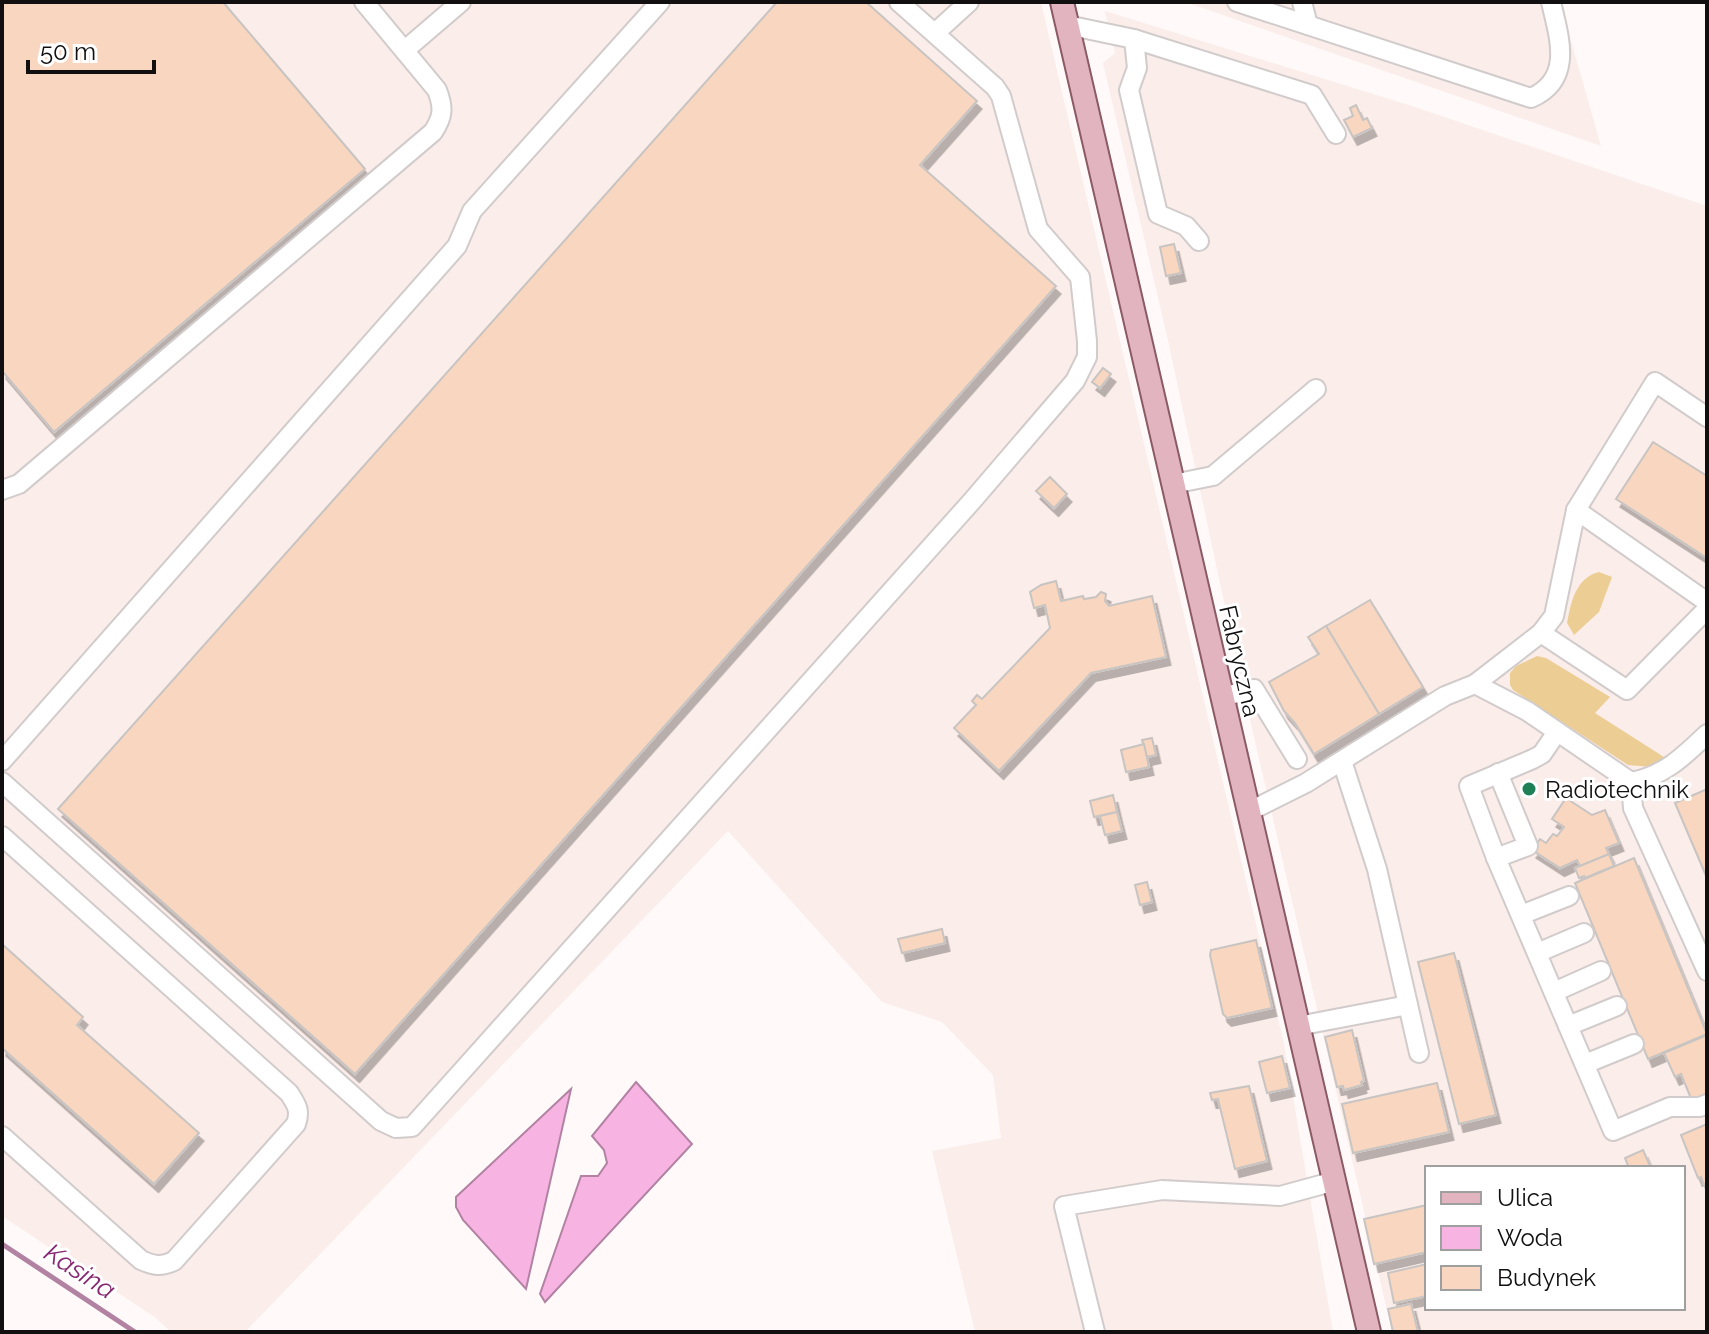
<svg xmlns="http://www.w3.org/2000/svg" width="1709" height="1334" font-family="Raleway,sans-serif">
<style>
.built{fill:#fbedea;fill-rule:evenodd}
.green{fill:#eccd93}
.water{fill:#f7b4e3;stroke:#b282a3;stroke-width:2}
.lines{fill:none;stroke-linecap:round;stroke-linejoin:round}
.stream{stroke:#b282a3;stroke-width:5}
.building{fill:#f8d6bf;stroke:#c8c4c2;stroke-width:2;filter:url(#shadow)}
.minor-casing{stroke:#d1cccb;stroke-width:22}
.major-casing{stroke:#8b5a65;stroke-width:26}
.minor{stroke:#fff;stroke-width:18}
.major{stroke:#e1b4bf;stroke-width:22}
.poi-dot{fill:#1f8058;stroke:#fff;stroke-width:3}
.labels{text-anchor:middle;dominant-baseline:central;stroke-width:6;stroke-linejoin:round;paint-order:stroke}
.street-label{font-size:24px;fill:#110f0f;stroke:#fff}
.poi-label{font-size:24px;fill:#110f0f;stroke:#fff;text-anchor:start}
.water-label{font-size:26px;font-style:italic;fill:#862871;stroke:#fff}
</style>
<defs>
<filter id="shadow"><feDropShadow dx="4.5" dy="8" stdDeviation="0" flood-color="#0004"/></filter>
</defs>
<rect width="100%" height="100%" fill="#fffaf9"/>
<g class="built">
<polygon points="2,2 1041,2 1284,1044 1333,1332 975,1332 932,1151 1001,1138 993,1075 942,1022 882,1002 728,831 245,1332 171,1332 156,1318 2,1216"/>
<polygon points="1185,2 1560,2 1601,146"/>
<path d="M1105 11 1415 107 1707 206V1332H1392L1241 681 1167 336 1103 63 1115 53ZM1427 1168H1683V1308H1427Z"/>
</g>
<g class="green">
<path d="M1599 572 1612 577 1599 612 1574 635 1567 623C1571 601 1576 578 1599 572Z"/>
<polygon points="1537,656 1546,658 1610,697 1595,713 1667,759 1651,767 1628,765 1513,690 1510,685 1510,673 1516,666"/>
</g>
<g class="water">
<polygon points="636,1082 692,1144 545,1302 540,1294 581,1176 598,1176 607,1163 604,1150 592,1136"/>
<polygon points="571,1089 526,1289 463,1220 456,1207 456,1197"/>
</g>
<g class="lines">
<polyline class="stream" points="2,1244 135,1332"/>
</g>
<g class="building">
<polygon points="2,2 223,2 365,169 54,432 2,371"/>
<polygon points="777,2 866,2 977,101 920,165 1056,286 355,1074 58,809"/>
<polygon points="1356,105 1363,120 1367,118 1372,128 1353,137 1344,120 1353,116 1350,108"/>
<polygon points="1174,244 1181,273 1166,276 1160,247"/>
<polygon points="1103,368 1111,374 1100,388 1092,382"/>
<polygon points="1653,442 1707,476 1707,558 1616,499"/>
<polygon points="1050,477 1067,494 1054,508 1036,491"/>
<polygon points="1056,581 1061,601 1083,596 1084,599 1096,597 1101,592 1106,594 1105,601 1109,606 1152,596 1166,657 1091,673 999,771 954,728 976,705 972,701 977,695 982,699 1050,628 1045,605 1034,608 1030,592 1041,585"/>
<polygon points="1370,600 1423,687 1379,714 1326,626"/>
<polygon points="1326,626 1379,714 1314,754 1295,723 1284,711 1269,682 1319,654 1308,637"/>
<polygon points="1152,738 1156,755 1147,757 1142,740"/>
<polygon points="1144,744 1149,767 1126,772 1121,750"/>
<polygon points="1707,789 1707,878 1675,803"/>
<polygon points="1113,795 1117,812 1094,817 1090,801"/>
<polygon points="1566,798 1592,815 1605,810 1619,843 1606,848 1609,854 1580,866 1577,860 1560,868 1532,850 1540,839 1546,843 1553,834 1557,836 1564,827 1552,819"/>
<polygon points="1117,812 1122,831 1105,835 1100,816"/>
<polygon points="1609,854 1614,866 1585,878 1584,876 1579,878 1575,868"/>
<polygon points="1634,858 1707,1034 1648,1059 1575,883"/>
<polygon points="1147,882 1152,902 1140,905 1135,885"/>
<polygon points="942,929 945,943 902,953 898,939"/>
<polygon points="1256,940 1272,1008 1227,1018 1223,1014 1210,955 1211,950"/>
<polygon points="2,944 83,1017 77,1025 199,1133 154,1184 2,1048"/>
<polygon points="1454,953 1496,1115 1459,1124 1418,962"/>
<polygon points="1352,1030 1364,1081 1361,1082 1362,1085 1344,1090 1343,1086 1337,1087 1325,1037"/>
<polygon points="1707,1035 1707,1095 1692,1101 1681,1074 1675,1077 1664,1053"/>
<polygon points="1282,1056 1290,1088 1267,1093 1259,1062"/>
<polygon points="1437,1083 1449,1132 1353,1153 1342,1104"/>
<polygon points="1249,1086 1267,1161 1235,1169 1218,1099 1212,1100 1210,1093"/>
<polygon points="1707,1124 1707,1192 1701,1177 1698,1178 1681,1135"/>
<polygon points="1643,1150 1651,1168 1629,1168 1625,1158"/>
<polygon points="1427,1205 1427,1252 1374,1264 1364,1219"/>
<polygon points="1427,1264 1427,1296 1394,1303 1388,1273"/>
<polygon points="1411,1304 1418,1332 1393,1332 1388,1309"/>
</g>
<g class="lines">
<defs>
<g id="minor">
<path d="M1237 2 1531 98C1574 79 1559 37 1551 2"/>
<polyline points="1302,2 1308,25"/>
<polyline points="1067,25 1134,39 1137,68 1129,90 1158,214 1186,226 1199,241"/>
<polyline points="935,33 969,2"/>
<polyline points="1134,39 1312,95 1336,134"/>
<polyline points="405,50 461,2"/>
<polyline points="1173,484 1213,476 1316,389"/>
<path d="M2 490 19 484 59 450 433 132C443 117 444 108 437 90L364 2"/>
<polyline points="1576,510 1707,602"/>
<polyline points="1541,633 1627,690 1707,609"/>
<polyline points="1475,684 1527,711 1631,782 1633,808 1707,971"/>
<polyline points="1221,697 1254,689 1297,759"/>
<polyline points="1557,732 1542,754 1533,759 1469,786 1496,858 1613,1131 1670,1107 1700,1107 1707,1104"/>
<polyline points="2,761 457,246 472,211 660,2"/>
<polyline points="1342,761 1377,869 1419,1053"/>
<polyline points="2,782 381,1121 396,1128 412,1127 972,501 1075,381 1087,357 1087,341 1080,277 1038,229 1001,96 995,87 899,2"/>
<path d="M1631 782C1664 776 1684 756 1707 734"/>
<polyline points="1248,812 1306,783 1445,696 1475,684 1541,633 1554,616 1576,510 1655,382 1707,417"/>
<path d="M2 836 289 1093C296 1104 301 1110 296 1124L174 1261C161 1267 154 1266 141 1260L2 1136"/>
<polyline points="1496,858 1528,846 1498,773"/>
<polyline points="1521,915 1569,896"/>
<polyline points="1537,953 1584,933"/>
<polyline points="1554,992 1601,971"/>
<polyline points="1298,1026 1408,1005"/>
<polyline points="1568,1026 1617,1006"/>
<polyline points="1585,1064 1634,1044"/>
<polyline points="1095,1332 1064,1206 1162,1190 1280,1196 1335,1181"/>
</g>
<polyline id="major" points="1062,2 1369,1332"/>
</defs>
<use href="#minor" class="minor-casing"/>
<use href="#major" class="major-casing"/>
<use href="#minor" class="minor"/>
<use href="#major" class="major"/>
</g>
<circle class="poi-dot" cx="1529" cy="789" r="8"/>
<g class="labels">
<g class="street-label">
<text transform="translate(1240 661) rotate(77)">Fabryczna</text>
</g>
<g class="poi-label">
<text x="1545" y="789">Radiotechnik</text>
</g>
<g class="water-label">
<text transform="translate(80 1271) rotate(33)">Kasina</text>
</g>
</g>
<rect width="1709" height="1334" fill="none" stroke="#110f0f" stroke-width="8"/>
<rect x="1425" y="1166" width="260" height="144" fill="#ffffff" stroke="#a09f9f" stroke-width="2"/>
<rect x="1441" y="1192" width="40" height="12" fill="#e1b4bf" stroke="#a09f9f" stroke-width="2"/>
<text x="1497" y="1206" font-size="24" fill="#110f0f">Ulica</text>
<rect x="1441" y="1226" width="40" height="24" fill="#f7b4e3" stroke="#a09f9f" stroke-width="2"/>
<text x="1497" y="1246" font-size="24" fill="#110f0f">Woda</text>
<rect x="1441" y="1266" width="40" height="24" fill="#f8d6bf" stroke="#a09f9f" stroke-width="2"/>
<text x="1497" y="1286" font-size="24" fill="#110f0f">Budynek</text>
<path d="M28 60v12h126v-12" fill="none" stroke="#110f0f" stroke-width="4"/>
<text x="40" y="60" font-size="24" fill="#110f0f" stroke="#ffffff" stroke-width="6" paint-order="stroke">50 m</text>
</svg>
